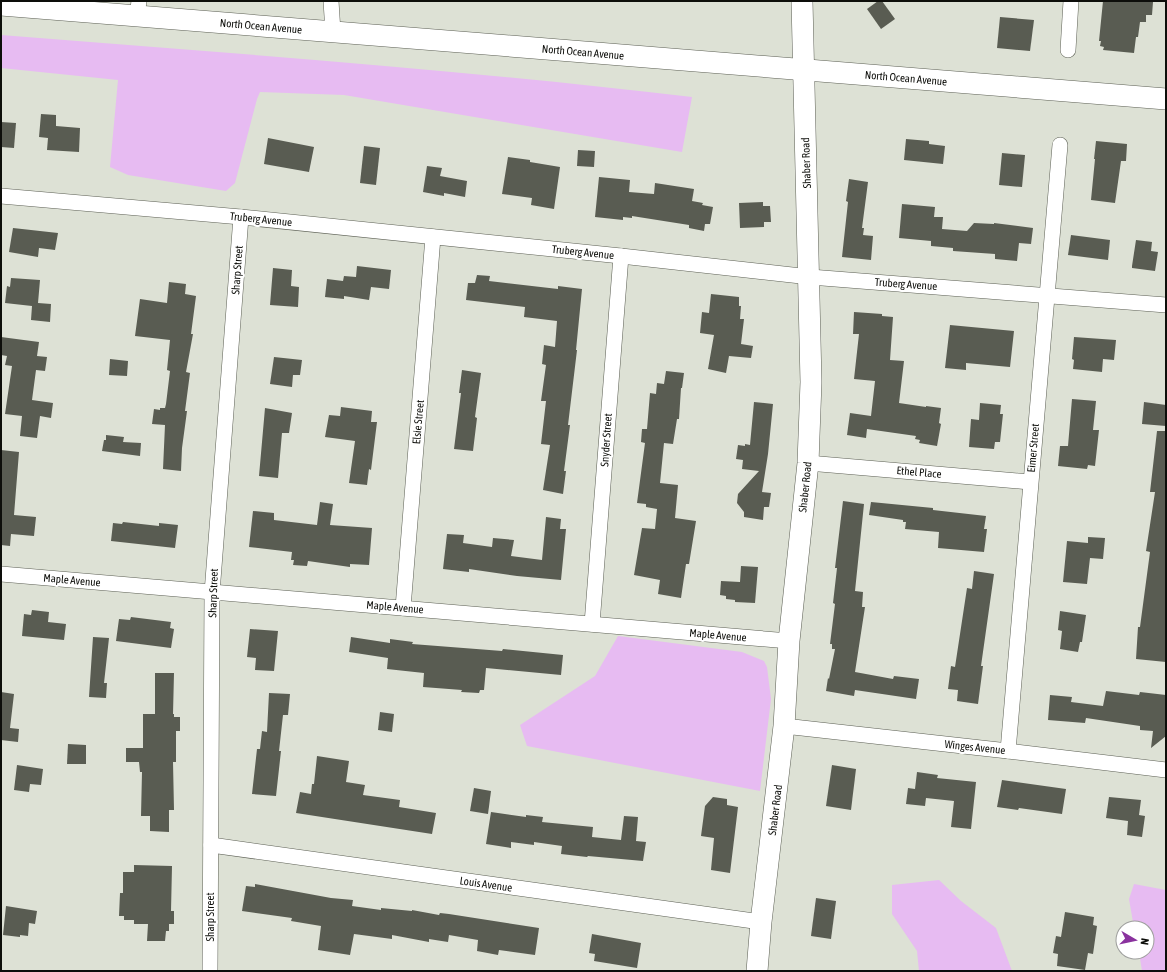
<svg xmlns="http://www.w3.org/2000/svg" width="1167" height="972" font-family="'Asap Condensed',sans-serif">
<style>
.green{fill:#e7bbf2}
.building{fill:#595c52}
.lines{fill:none;stroke-linecap:round;stroke-linejoin:round}
.street-casing{stroke:#5d6055;stroke-width:16}
.secondary-casing{stroke:#5d6055;stroke-width:22}
.street{stroke:#fff;stroke-width:15}
.secondary{stroke:#fff;stroke-width:21}
.labels{text-anchor:middle;dominant-baseline:central;stroke-width:4;stroke-linejoin:round;paint-order:stroke}
.street-label{font-size:11px;fill:#0d0e0a;stroke:#fff}
</style>
<rect width="100%" height="100%" fill="#dde1d5"/>
<g class="green">
<path d="M1 35C231 53 463 70 692 97L682 152 344 95 260 92 257 99 235 183 226 191 128 175 110 167 118 80 1 68Z"/>
<polygon points="618,636 742,652 764,661 767,667 771,699 760,791 527,746 520,725 595,676"/>
<polygon points="939,880 961,901 996,928 1012,971 919,971 917,951 892,914 892,885"/>
<polygon points="1134,884 1166,890 1166,971 1142,971 1139,952 1147,952 1147,928 1134,928 1129,899"/>
</g>
<g class="building">
<polygon points="878,1 882,1 895,19 881,29 867,9"/>
<polygon points="1103,1 1153,2 1152,15 1146,15 1146,22 1140,22 1138,37 1136,37 1134,53 1103,50 1104,47 1100,46 1101,41 1099,41"/>
<polygon points="1000,17 1034,20 1030,51 997,48"/>
<polygon points="41,114 56,115 56,126 80,128 79,152 47,150 48,138 39,137"/>
<polygon points="1,122 16,123 14,148 1,147"/>
<polygon points="268,138 314,147 309,172 264,164"/>
<polygon points="906,139 929,141 929,144 945,146 943,164 904,160"/>
<polygon points="1096,141 1127,144 1126,161 1121,161 1115,203 1091,200 1095,159 1094,159"/>
<polygon points="364,146 380,148 376,185 360,183"/>
<polygon points="578,150 595,151 594,167 577,166"/>
<polygon points="1002,153 1025,155 1022,187 999,185"/>
<polygon points="508,157 530,160 530,162 560,167 554,209 531,205 532,198 502,194"/>
<polygon points="427,166 442,168 440,176 467,181 465,197 444,193 444,196 423,192"/>
<polygon points="599,177 630,180 629,192 654,194 655,183 694,189 692,201 703,203 702,205 713,207 710,224 705,224 704,231 689,228 689,225 632,216 632,218 623,217 623,220 595,217"/>
<polygon points="849,179 868,182 862,228 864,228 863,235 873,236 871,260 842,257 848,202 846,201"/>
<polygon points="763,202 763,206 770,206 771,222 764,222 764,227 740,228 739,203"/>
<polygon points="902,204 935,207 934,217 943,217 942,229 967,231 974,223 994,224 994,223 1033,228 1031,244 1019,243 1017,261 995,259 995,254 953,251 953,248 931,246 931,241 899,238"/>
<polygon points="13,228 58,233 55,250 39,248 38,257 9,252"/>
<polygon points="1071,235 1110,240 1108,260 1068,255"/>
<polygon points="1136,240 1152,242 1151,251 1158,252 1155,271 1132,268 1132,266"/>
<polygon points="357,266 391,270 389,289 371,287 369,300 344,296 344,299 325,297 327,279 343,281 344,276 356,277"/>
<polygon points="273,268 292,270 291,286 299,287 298,307 270,305"/>
<polygon points="477,275 490,276 489,281 558,289 558,286 582,289 576,350 577,350 568,425 570,425 564,471 566,471 563,494 543,490 550,445 541,444 546,401 541,401 546,365 542,364 544,345 555,347 557,321 524,317 525,307 466,300 468,283 475,283"/>
<polygon points="11,278 40,280 38,303 51,304 50,322 31,320 32,306 5,303 7,286 10,287"/>
<polygon points="169,282 186,284 185,294 196,296 191,334 193,334 186,372 190,373 185,411 187,411 182,448 181,471 163,469 165,425 152,424 154,409 160,410 160,408 165,408 166,404 170,371 167,370 170,340 135,336 140,299 167,303"/>
<polygon points="711,294 739,297 739,306 741,306 740,319 744,319 741,344 753,346 751,358 729,356 726,373 708,369 714,335 700,333 702,312 709,313"/>
<polygon points="854,312 882,314 882,316 893,317 890,360 904,361 899,403 926,407 926,406 941,408 939,423 941,424 937,446 919,443 920,440 915,439 916,436 867,429 866,438 847,435 850,413 871,416 875,381 854,379 859,334 853,334"/>
<polygon points="950,325 1014,331 1010,367 966,363 966,370 945,368"/>
<polygon points="1,337 39,342 37,356 47,357 45,371 36,370 32,400 53,403 51,418 40,416 37,438 20,436 22,416 5,414 12,366 5,365 7,356 1,355"/>
<polygon points="1074,337 1116,340 1114,360 1103,359 1102,372 1073,369 1074,360 1072,359"/>
<polygon points="274,357 302,360 300,375 293,375 292,387 270,384"/>
<polygon points="110,359 128,361 127,376 109,375"/>
<polygon points="462,370 481,373 475,417 477,418 473,451 454,449 461,393 459,393"/>
<polygon points="666,371 684,373 682,388 681,388 679,419 677,419 673,444 664,443 660,483 678,485 675,518 696,521 689,564 686,564 681,598 658,594 660,580 634,575 642,528 655,529 657,509 646,507 646,504 637,503 645,443 641,442 642,429 647,429 650,393 656,394 657,383 664,384"/>
<polygon points="1072,399 1096,401 1093,430 1099,430 1095,466 1088,465 1087,469 1058,466 1060,446 1068,446"/>
<polygon points="754,402 773,404 768,454 762,492 771,493 769,507 764,507 763,520 744,517 744,512 737,503 738,494 759,471 742,469 743,460 736,459 738,445 745,446 745,444 750,445"/>
<polygon points="1144,402 1166,405 1166,426 1142,424"/>
<polygon points="980,403 1001,405 1000,414 1003,414 1000,442 995,442 994,449 969,447 971,419 979,420"/>
<polygon points="341,407 372,411 371,422 377,422 371,470 369,469 367,485 349,483 355,441 325,437 329,415 340,416"/>
<polygon points="265,408 292,413 289,433 282,433 278,478 259,476"/>
<polygon points="1157,431 1166,431 1166,662 1136,659 1138,627 1140,627 1150,552 1146,551 1155,492 1150,492"/>
<polygon points="106,435 124,437 123,442 141,443 140,456 102,451 104,440 106,440"/>
<polygon points="1,450 19,452 14,515 36,517 34,536 11,534 10,546 1,545"/>
<polygon points="843,501 864,504 855,591 863,592 862,607 865,607 855,672 893,679 894,676 919,679 916,699 855,690 854,696 826,691 828,678 829,679 835,649 832,649 832,644 830,644 835,604 833,603 837,568 835,568"/>
<polygon points="320,502 333,504 330,525 372,528 369,565 350,564 350,567 308,561 307,566 293,565 294,560 291,560 292,552 249,547 253,511 274,513 274,520 317,525"/>
<polygon points="871,502 933,508 933,510 986,516 984,529 987,529 984,552 938,548 939,532 905,529 906,522 903,522 903,520 869,515"/>
<polygon points="546,517 561,519 560,529 566,529 561,580 517,576 469,569 469,572 443,569 447,534 464,535 463,543 492,547 493,538 514,540 511,556 542,560"/>
<polygon points="123,522 159,526 159,523 178,525 175,548 111,541 113,523 122,524"/>
<polygon points="1088,537 1105,538 1103,559 1090,558 1087,584 1063,582 1067,541 1088,543"/>
<polygon points="741,566 758,567 755,603 735,602 735,600 726,599 726,596 720,595 721,581 740,582"/>
<polygon points="974,571 994,574 981,666 983,666 978,704 957,701 958,690 948,689 951,666 955,667 967,588 972,589"/>
<polygon points="32,610 49,612 48,622 66,624 64,640 22,636 24,614 31,615"/>
<polygon points="1060,611 1086,615 1082,642 1080,642 1078,652 1060,649 1062,631 1058,630"/>
<polygon points="131,617 171,622 170,628 174,629 171,648 116,641 119,619 130,620"/>
<polygon points="250,629 278,631 274,671 255,670 256,658 247,657"/>
<polygon points="93,637 109,638 104,683 107,683 106,698 89,697"/>
<polygon points="351,637 390,643 390,639 413,642 412,644 502,651 503,649 563,655 561,675 486,668 484,690 480,690 479,693 461,692 462,690 423,687 424,673 387,669 388,658 349,652"/>
<polygon points="155,673 174,673 173,714 174,714 174,717 180,717 180,731 176,731 176,762 173,762 174,810 169,810 169,832 150,831 150,816 141,816 142,772 140,772 139,762 126,762 126,748 143,748 143,714 155,714"/>
<polygon points="1106,691 1139,695 1140,692 1166,695 1166,736 1151,748 1153,731 1140,730 1140,726 1086,718 1085,723 1048,720 1050,695 1072,697 1071,702 1103,706"/>
<polygon points="1,692 14,694 10,728 19,729 18,742 1,740"/>
<polygon points="269,693 290,694 288,715 283,715 279,751 281,751 276,796 252,794 257,749 260,749 262,731 267,732"/>
<polygon points="380,712 394,714 392,732 378,730"/>
<polygon points="68,744 86,745 86,764 67,764"/>
<polygon points="317,756 349,761 346,782 365,785 363,795 400,800 399,807 436,813 432,834 296,813 300,792 311,794 312,784 314,784"/>
<polygon points="17,765 43,769 41,785 30,784 29,792 14,790"/>
<polygon points="832,765 856,769 851,810 826,806"/>
<polygon points="917,772 938,775 937,778 976,782 971,829 951,827 954,801 926,798 925,806 906,804 908,788 915,789"/>
<polygon points="1002,780 1066,789 1062,814 1019,808 1018,810 997,807"/>
<polygon points="474,788 491,791 488,814 470,811"/>
<polygon points="713,797 727,799 727,805 738,807 730,873 711,870 714,838 701,836 705,806"/>
<polygon points="1109,797 1141,800 1139,815 1145,816 1142,837 1127,835 1128,821 1106,818"/>
<polygon points="491,812 526,817 526,815 543,817 542,822 593,827 592,837 621,840 624,816 638,817 636,841 646,842 643,861 588,856 587,857 561,854 562,846 534,842 534,845 511,842 511,848 486,844"/>
<polygon points="134,865 172,866 171,911 174,911 174,924 169,924 169,931 166,931 165,941 147,941 148,924 134,924 134,920 124,920 124,916 119,916 120,893 123,893 123,872 134,872"/>
<polygon points="255,884 331,898 353,900 352,906 381,910 381,908 412,911 412,910 439,915 440,913 449,914 539,928 535,955 499,950 498,955 477,951 478,940 449,935 448,942 429,939 429,942 392,935 392,939 354,934 350,955 318,950 321,926 291,921 292,918 242,911 246,886 255,887"/>
<polygon points="816,898 836,901 831,939 811,936"/>
<polygon points="6,906 37,911 35,924 29,923 28,936 20,935 20,937 3,935"/>
<polygon points="1065,912 1094,917 1093,925 1097,926 1093,954 1088,953 1085,970 1057,966 1058,954 1053,953 1056,936 1061,937"/>
<polygon points="592,934 641,943 637,968 594,961 595,954 589,953"/>
</g>
<g class="lines">
<defs>
<g id="street">
<polyline points="331,1 333,32"/>
<polyline points="137,16 139,1"/>
<polyline points="1068,50 1071,1"/>
<polyline points="1,196 241,217 621,256 810,277 1166,305"/>
<polyline points="808,463 1030,482"/>
<polyline points="1,574 789,641"/>
<polyline points="403,608 433,237"/>
<polyline points="592,624 621,256"/>
<polyline points="784,726 1008,751 1166,770"/>
<polyline points="1008,751 1060,145"/>
<polyline points="211,845 761,922"/>
<polyline points="210,971 212,593 241,217"/>
</g>
<g id="secondary">
<polyline points="1,5 1166,99"/>
<polyline points="757,971 761,922 784,726 789,641 808,463 811,382 802,1"/>
</g>
</defs>
<use href="#street" class="street-casing"/>
<use href="#secondary" class="secondary-casing"/>
<use href="#street" class="street"/>
<use href="#secondary" class="secondary"/>
</g>
<g class="labels">
<g class="street-label">
<text transform="translate(261 26) rotate(5)">North Ocean Avenue</text>
<text transform="translate(583 52) rotate(5)">North Ocean Avenue</text>
<text transform="translate(906 78) rotate(5)">North Ocean Avenue</text>
<text transform="translate(806 163) rotate(-92)">Shaber Road</text>
<text transform="translate(261 219) rotate(6)">Truberg Avenue</text>
<text transform="translate(583 252) rotate(6)">Truberg Avenue</text>
<text transform="translate(237 270) rotate(-86)">Sharp Street</text>
<text transform="translate(906 284) rotate(4)">Truberg Avenue</text>
<text transform="translate(418 422) rotate(-85)">Elsie Street</text>
<text transform="translate(606 440) rotate(-86)">Snyder Street</text>
<text transform="translate(1033 448) rotate(-85)">Eimer Street</text>
<text transform="translate(919 472) rotate(5)">Ethel Place</text>
<text transform="translate(805 487) rotate(-84)">Shaber Road</text>
<text transform="translate(72 580) rotate(5)">Maple Avenue</text>
<text transform="translate(213 593) rotate(-88)">Sharp Street</text>
<text transform="translate(395 607) rotate(5)">Maple Avenue</text>
<text transform="translate(718 635) rotate(5)">Maple Avenue</text>
<text transform="translate(975 747) rotate(6)">Winges Avenue</text>
<text transform="translate(775 810) rotate(-83)">Shaber Road</text>
<text transform="translate(486 884) rotate(8)">Louis Avenue</text>
<text transform="translate(210 917) rotate(-90)">Sharp Street</text>
</g>
</g>
<rect width="1167" height="972" fill="none" stroke="#0d0e0a" stroke-width="4"/>
<g transform="translate(1135 940) rotate(99)"><circle r="19" fill="#ffffff" stroke="#9e9f9d"/>
<path d="M0-3L7 15L0 10L-7 15Z" fill="#8a329e"/>
<text y="-6" font-size="11" font-weight="bold" text-anchor="middle" fill="#0d0e0a">N</text>
</g>
</svg>
